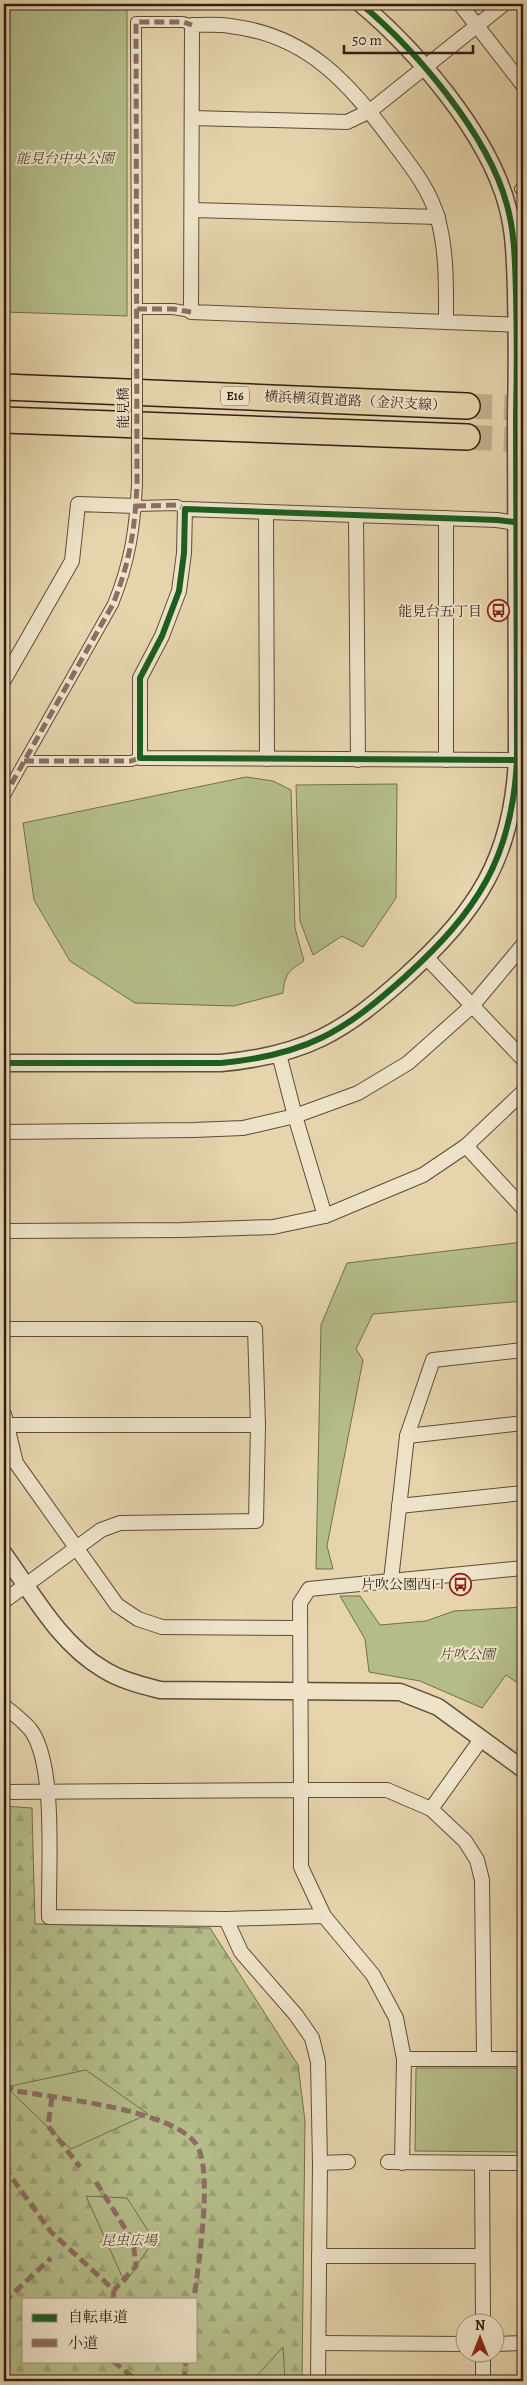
<svg xmlns="http://www.w3.org/2000/svg" width="527" height="2385" font-family="Alegreya,'Noto Serif JP',serif">
<style>
.forest{fill:url(#forest-firs);stroke:#726e4f;fill-rule:evenodd}
.park{fill:#b4bd8a;stroke:#726e4f}
.lines{fill:none;stroke-linecap:round;stroke-linejoin:round}
.motorway-tunnel{stroke:#c1b08e;stroke-width:25;stroke-dasharray:25 12;stroke-linecap:butt}
.pedestrian-casing{stroke:#5e4c3a;stroke-width:12}
.minor-casing{stroke:#5e4c3a;stroke-width:16}
.tertiary-casing{stroke:#5e4c3a;stroke-width:19}
.motorway-casing{stroke:#311e14;stroke-width:28}
.pedestrian{stroke:#eee3c9;stroke-width:10}
.minor{stroke:#eee3c9;stroke-width:14}
.tertiary{stroke:#eee3c9;stroke-width:16}
.motorway{stroke:#e5d4ac;stroke-width:25}
.pedestrian-bridge-casing{stroke:#5e4c3a;stroke-width:12;stroke-linecap:butt}
.pedestrian-bridge{stroke:#eee3c9;stroke-width:10}
.quiet{stroke:#8d6e63;stroke-width:5;stroke-dasharray:10 5;stroke-linecap:butt}
.cycleway-casing{stroke:#eee3c9;stroke-width:9}
.cycleway{stroke:#1b5e20;stroke-width:6}
.labels{text-anchor:middle;dominant-baseline:central;stroke-width:4;stroke-linejoin:round;paint-order:stroke}
.shield{fill:#eee3c9;stroke:#6a594a;stroke-width:1}
.shield-label{font-size:12px;font-weight:bold;fill:#311e14}
.park-label{font-size:14px;font-style:italic;fill:#524632;stroke:#eee3c9}
.street-label{font-size:14px;fill:#311e14;stroke:#eee3c9}
.poi-label{font-size:14px;fill:#311e14;stroke:#eee3c9;text-anchor:end}
</style>
<defs>
<pattern id="forest-firs" width="22" height="20" patternUnits="userSpaceOnUse" patternTransform="scale(1.25)"><rect width="22" height="20" fill="#b4bd8a"/><path d="M5 1l3.5 6h-7zM16 11l3.5 6h-7z" fill="#9ba276"/></pattern>
</defs>
<rect width="100%" height="100%" fill="#e5d4ac"/>
<filter id="stains"><feTurbulence type="fractalNoise" baseFrequency=".004" numOctaves="4"/><feColorMatrix values="0 0 0 0 .2 0 0 0 0 .09 0 0 0 0 .02 0 0 0 .5 -.17"/></filter>
<radialGradient id="worn" r=".72"><stop offset=".6" stop-color="#630" stop-opacity="0"/><stop offset="1" stop-color="#630" stop-opacity=".3"/></radialGradient>
<path class="forest" d="M4 1806 32 1808 35 1924 210 1928 298 2065 305 2121 302 2381H4ZM24 2299H196V2361H24Z"/>
<g class="park">
<polygon points="4,4 127,4 127,316 4,312"/>
<path d="M246 777 273 781 291 790 295 928 304 961C288 971 285 974 283 993L234 1006 135 1003 70 961 34 900 23 823Z"/>
<polygon points="397,784 396,898 363,947 342,936 313,955 300,921 296,785"/>
<polygon points="523,1242 523,1301 373,1314 356,1349 363,1360 327,1546 333,1569 316,1569 321,1325 347,1263"/>
<polygon points="340,1596 360,1596 380,1625 426,1621 454,1611 523,1607 523,1687 506,1675 482,1708 420,1681 369,1672 365,1639"/>
<polygon points="416,2068 523,2068 523,2152 415,2151"/>
<polygon points="86,2070 148,2114 71,2149 6,2087"/>
<polygon points="86,2196 127,2198 154,2240 125,2283"/>
<polygon points="283,2347 285,2381 252,2381"/>
</g>
<g class="lines">
<g class="motorway-tunnel">
<polyline points="467,406 523,408"/>
<polyline points="467,437 523,440"/>
</g>
<defs>
<g id="pedestrian">
<polyline points="520,189 523,188"/>
<polyline points="137,309 173,309 191,312"/>
<polyline points="137,333 136,22 183,22 192,25"/>
<polyline points="136,506 177,505 185,509"/>
<polyline points="24,761 131,761 140,758"/>
<path d="M4 797 113 604C130 562 135 528 137 484"/>
</g>
<g id="minor">
<polyline points="460,4 523,85"/>
<polyline points="192,118 347,122 370,111 504,4"/>
<polyline points="192,210 438,217"/>
<path d="M446 321C446 286 447 253 438 219 430 189 410 165 392 141 348 82 307 35 230 26 218 24 205 25 192 25L191 312 523 325"/>
<polyline points="266,512 267,759"/>
<polyline points="356,515 358,760"/>
<polyline points="516,523 497,520 185,509 184,553 179,591 162,636 140,678 140,758 517,760"/>
<polyline points="4,680 72,561 78,504 136,506"/>
<polyline points="446,760 446,518"/>
<polyline points="426,957 523,1059"/>
<polyline points="279,1054 295,1116 325,1216"/>
<polyline points="4,1132 194,1130 243,1128 295,1116 358,1093 408,1063 472,1006 523,945"/>
<polyline points="466,1146 523,1208"/>
<polyline points="4,1231 182,1230 273,1227 325,1216 423,1175 466,1146 523,1092"/>
<polyline points="4,1329 255,1329 258,1425 256,1521 120,1523 101,1530 4,1601"/>
<polyline points="4,1414 16,1463 117,1605 138,1619 162,1627 298,1628"/>
<polyline points="6,1425 258,1425"/>
<polyline points="407,1436 523,1423"/>
<polyline points="399,1506 523,1493"/>
<polyline points="391,1580 407,1436 433,1360 523,1350"/>
<path d="M4 1706C13 1713 22 1720 30 1729 57 1763 48 1872 49 1917L226 1919 324 1916"/>
<polyline points="4,1792 301,1790 301,1867 324,1916 373,1975 396,2018 404,2059 402,2163"/>
<polyline points="431,1809 482,1738"/>
<polyline points="226,1919 241,1952 296,2015 312,2038 318,2062 320,2163 318,2381"/>
<polyline points="484,2057 482,1880 477,1860 465,1841 431,1809 387,1790 301,1790 300,1603 309,1589 523,1568"/>
<polyline points="404,2059 523,2059"/>
<polyline points="388,2162 523,2163"/>
<polyline points="320,2163 348,2162"/>
<polyline points="482,2163 483,2322"/>
<polyline points="319,2256 482,2256"/>
<polyline points="319,2343 464,2344"/>
<polyline points="494,2344 523,2343"/>
<polyline points="483,2352 483,2381"/>
</g>
<g id="tertiary">
<path d="M4 1063H221C306 1055 344 1032 406 976 477 911 512 859 517 760 517 645 516 530 516 415 517 374 517 334 516 293 515 263 515 234 507 205 488 134 416 50 361 4"/>
<path d="M4 1554C33 1594 59 1643 103 1669 120 1680 141 1685 160 1690L400 1692 438 1707 523 1769"/>
</g>
<g id="motorway">
<polyline points="4,387 467,406"/>
<polyline points="4,420 467,437"/>
</g>
</defs>
<use href="#pedestrian" class="pedestrian-casing"/>
<use href="#minor" class="minor-casing"/>
<use href="#tertiary" class="tertiary-casing"/>
<use href="#motorway" class="motorway-casing"/>
<use href="#pedestrian" class="pedestrian"/>
<use href="#minor" class="minor"/>
<use href="#tertiary" class="tertiary"/>
<use href="#motorway" class="motorway"/>
<defs>
<polyline id="pedestrian-bridge" points="137,333 137,484"/>
</defs>
<use href="#pedestrian-bridge" class="pedestrian-bridge-casing"/>
<use href="#pedestrian-bridge" class="pedestrian-bridge"/>
<g class="quiet">
<polyline points="520,189 523,188"/>
<polyline points="137,309 173,309 191,312"/>
<polyline points="136,506 177,505 185,509"/>
<polyline points="24,761 131,761 140,758"/>
<path d="M4 797 113 604C130 562 135 528 137 484L136 22H183L192 25"/>
<path d="M4 2085 16 2091C57 2098 173 2110 196 2144 214 2169 198 2267 194 2299"/>
<polyline points="52,2097 48,2126 80,2167"/>
<polyline points="4,2167 51,2232 114,2290 113,2299"/>
<polyline points="96,2182 133,2241 136,2266 114,2290"/>
<polyline points="4,2302 51,2258"/>
<polyline points="113,2361 137,2381"/>
<polyline points="184,2381 186,2361"/>
</g>
<defs>
<g id="cycleway">
<polyline points="517,760 140,758 140,678 162,636 179,591 184,553 185,509 497,520 523,523"/>
<path d="M4 1063H221C306 1055 344 1032 406 976 477 911 512 859 517 760 517 645 516 530 516 415 517 374 517 334 516 293 515 263 515 234 507 205 488 134 416 50 361 4"/>
</g>
</defs>
<use href="#cycleway" class="cycleway-casing"/>
<use href="#cycleway" class="cycleway"/>
</g>
<defs>
<symbol id="bus-ring" viewBox="-11 -11 22 22"><circle r="9.5" fill="#eee3c9" stroke="#8f2418" stroke-width="1.5"/><path d="M-5-6H5V4H4V6H2V4H-2V6H-4V4H-5ZM-3.5-4V0h7V-4ZM-3.5 1.2v1.5H-2V1.2ZM2 1.2v1.5H3.5V1.2Z" fill="#8f2418"/></symbol>
</defs>
<g fill-rule="evenodd">
<use href="#bus-ring" x="486" y="598" width="25" height="25"/>
<use href="#bus-ring" x="448" y="1572" width="25" height="25"/>
</g>
<g class="labels">
<rect class="shield" x="221" y="386.5" width="28" height="19" rx="4"/>
<g class="shield-label">
<text x="235" y="396">E16</text>
</g>
<g class="park-label">
<text x="65" y="158">能見台中央公園</text>
<text x="467" y="1654">片吹公園</text>
<text x="129" y="2240">昆虫広場</text>
</g>
<g class="street-label">
<text transform="translate(355 401) rotate(3)">横浜横須賀道路（金沢支線）</text>
<text transform="translate(123 408) rotate(-90)">能見橋</text>
</g>
<g class="poi-label">
<text x="482" y="611">能見台五丁目</text>
<text x="445" y="1584">片吹公園西口</text>
</g>
</g>
<rect width="527" height="2385" fill="none" stroke="#e5d4ac" stroke-width="20"/>
<rect x="5" y="5" width="517" height="2375" fill="none" stroke="#311e14" stroke-width="2.5"/>
<rect x="10" y="10" width="507" height="2365" fill="none" stroke="#311e14"/>
<rect x="22" y="2298" width="175" height="65" fill="#eee3c9" stroke="#a29481"/>
<rect x="32" y="2314" width="25" height="8" fill="#1b5e20" stroke="#a29481"/>
<text x="68" y="2322" font-size="15" fill="#311e14">自転車道</text>
<rect x="32" y="2339" width="25" height="8" fill="#8d6e63" stroke="#a29481"/>
<text x="68" y="2348" font-size="15" fill="#311e14">小道</text>
<g transform="translate(480 2338)"><circle r="24" fill="#eee3c9" stroke="#a29481"/>
<path d="M0-4L9 19L0 12L-9 19Z" fill="#8f2418"/>
<text y="-8" font-size="14" font-weight="bold" text-anchor="middle" fill="#311e14">N</text>
</g>
<path d="M344 45v8h129v-8" fill="none" stroke="#311e14" stroke-width="2.5"/>
<text x="352" y="45" font-size="15" fill="#311e14" stroke="#eee3c9" stroke-width="4" paint-order="stroke">50 m</text>
<rect width="100%" height="100%" filter="url(#stains)"/>
<rect width="100%" height="100%" fill="url(#worn)"/>
</svg>
